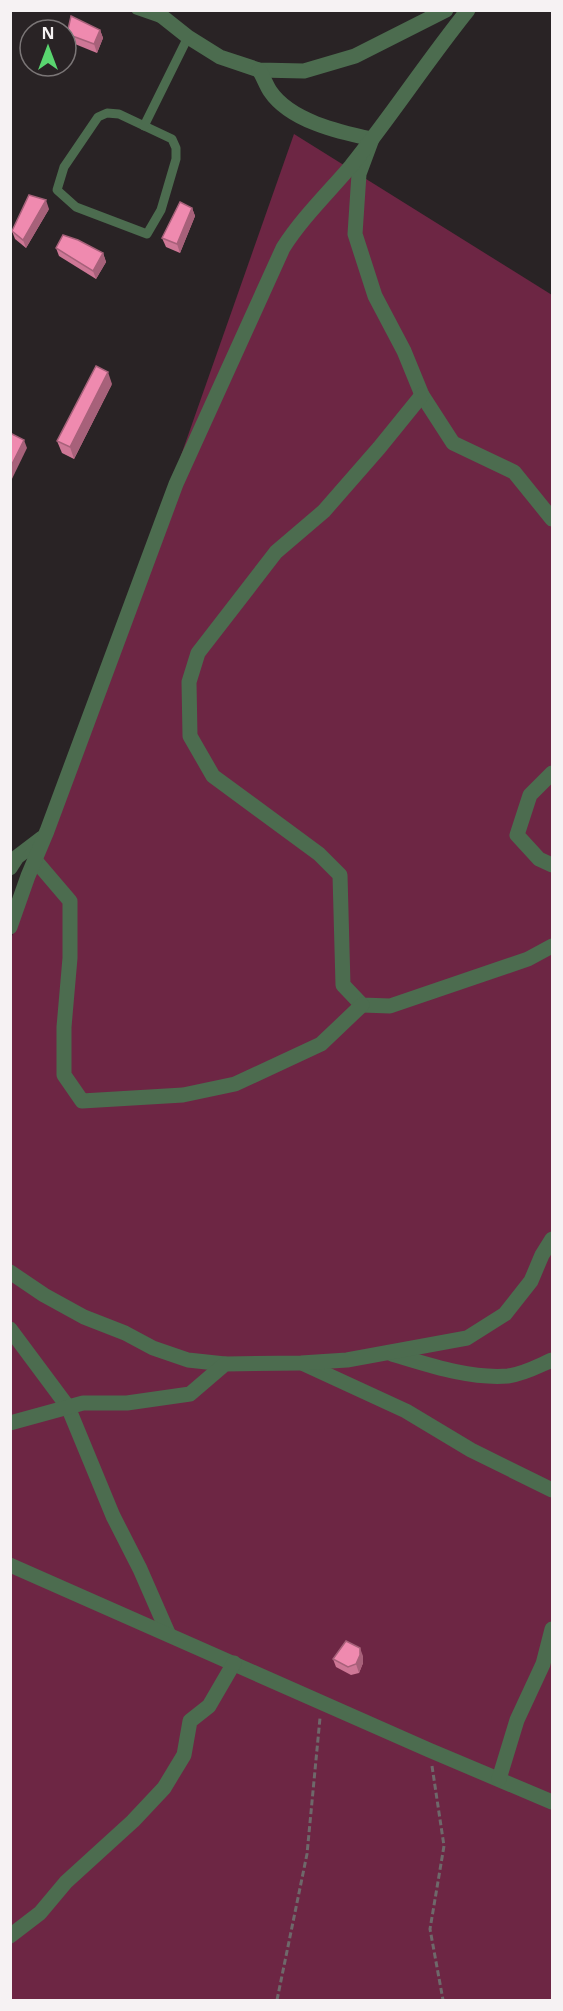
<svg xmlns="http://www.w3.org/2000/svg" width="563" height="2011" font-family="'Open Sans',sans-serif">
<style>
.green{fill:#6d2644}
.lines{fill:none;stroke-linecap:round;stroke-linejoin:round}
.path{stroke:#6e686a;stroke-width:3;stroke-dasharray:6 3;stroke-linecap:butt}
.lane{stroke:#4c6c4f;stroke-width:9}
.street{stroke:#4c6c4f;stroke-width:15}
.wall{fill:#ce7796}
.shaded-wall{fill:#a7617a}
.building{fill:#ef8aaf;stroke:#a7617a;stroke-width:1.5}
</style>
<rect width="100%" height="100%" fill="#292325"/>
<polygon class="green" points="294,134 552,295 552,2000 11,2000 11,939"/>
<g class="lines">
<g class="path">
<polyline points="432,1766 444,1846 430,1929 443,2000"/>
<polyline points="277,2000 307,1854 320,1718"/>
</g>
<g class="lane">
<polyline points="136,10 159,18"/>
<polygon points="107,113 119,114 172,139 176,148 176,159 161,210 147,234 76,207 57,190 64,167 98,117"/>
<polyline points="144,126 188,37"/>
</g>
<g class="street">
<polyline points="154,10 188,37 220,57 259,70 304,71 355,56 446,10"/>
<path d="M259 70C263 76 266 85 270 91 290 121 339 132 372 139L359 174 355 234 375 296 404 351 422 395 453 443 514 472 552 519"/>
<polyline points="422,395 379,448 324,511 276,552 198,653 189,682 190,736 213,776 319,854 340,875 343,985 362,1005 390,1006 528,959 552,946"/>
<polyline points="552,773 530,795 517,835 539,859 552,865"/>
<polyline points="35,860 70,901 70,958 64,1027 64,1075 82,1101 183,1095 235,1084 321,1044 362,1005"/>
<polyline points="10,868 17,857 42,838"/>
<path d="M10 927 28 876 47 831 176 484 283 248C302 218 328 193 351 166 392 115 427 61 468 10"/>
<polyline points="10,1272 44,1295 84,1317 125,1333 153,1348 188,1360 225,1364"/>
<polyline points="10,1329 68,1407 113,1516 140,1569 168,1633"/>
<path d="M392 1354C429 1365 469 1379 508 1376 524 1374 538 1366 552 1360"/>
<polyline points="304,1364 406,1411 471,1450 552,1490"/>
<polyline points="10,1423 83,1403 127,1403 190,1394 225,1364 301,1363 347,1360 467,1338 505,1314 531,1281 542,1255 552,1239"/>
<polyline points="10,1565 429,1750 552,1802"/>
<polyline points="499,1779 517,1720 543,1664 552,1629"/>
<polyline points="10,1936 40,1913 66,1882 133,1821 164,1788 184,1755 190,1721 209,1706 234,1663"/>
</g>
</g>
<g class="wall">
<polygon points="100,30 103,38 97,53 70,42 67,34"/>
<polygon points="192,208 195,216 180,253 166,247 162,238"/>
<polygon points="49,209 26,248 15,239 12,231"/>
<polygon points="56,248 103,253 106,262 96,279 59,256"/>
<polygon points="112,384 74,459 62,453 57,441"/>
<polygon points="363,1656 363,1663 359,1673 351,1675 336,1667 333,1659"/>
</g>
<g class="shaded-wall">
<polygon points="100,30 103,38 97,53 94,44"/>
<polygon points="46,200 49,209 26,248 23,240"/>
<polygon points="192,208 195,216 180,253 177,244"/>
<polygon points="103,253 106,262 96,279 93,271"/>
<polygon points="108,372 112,384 74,459 70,447"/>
<polygon points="24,440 27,448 10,483 10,468"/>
<polygon points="360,1648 363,1656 363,1663 359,1673 356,1664"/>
</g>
<g class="building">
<polygon points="71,16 100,30 94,44 67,34"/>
<polygon points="29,195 46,200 23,240 12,231"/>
<polygon points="180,202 192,208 177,244 162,238"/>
<polygon points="63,235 78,240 103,253 93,271 56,248"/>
<polygon points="96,366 108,372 70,447 57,441"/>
<polygon points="10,433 24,440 10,468"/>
<polygon points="346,1641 360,1648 360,1655 356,1664 348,1667 333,1659"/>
</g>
<rect width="563" height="2011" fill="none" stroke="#f6f2f3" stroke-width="24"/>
<g transform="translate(48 48)"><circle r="28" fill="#292325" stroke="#7b7677" stroke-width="1.5"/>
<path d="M0-4.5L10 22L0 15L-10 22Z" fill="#59d56f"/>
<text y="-9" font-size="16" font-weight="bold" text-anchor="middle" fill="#f6f2f3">N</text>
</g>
</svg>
